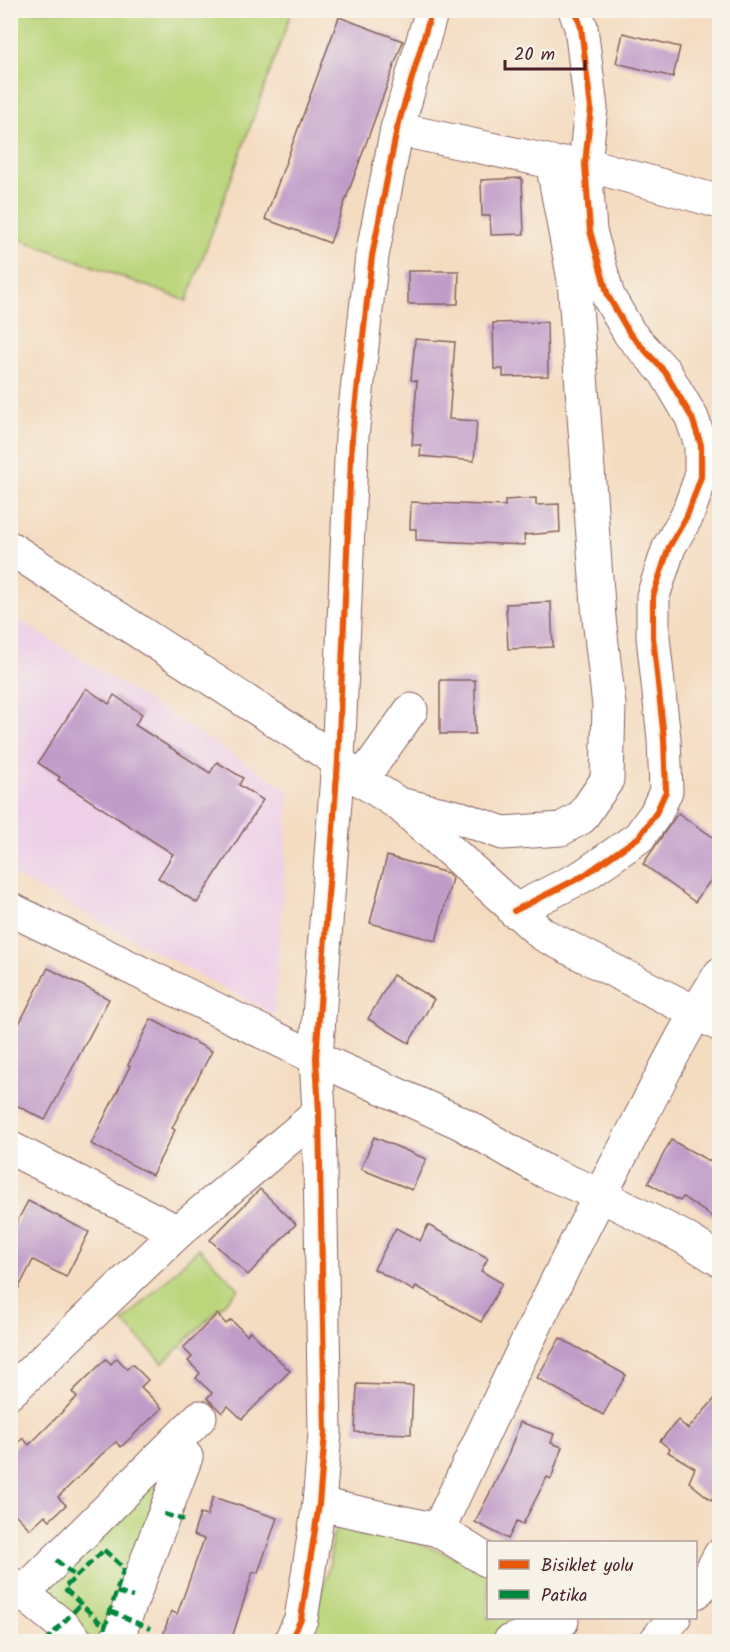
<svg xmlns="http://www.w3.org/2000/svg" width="730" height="1652" font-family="Kalam,sans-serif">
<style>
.built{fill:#edd0e8}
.green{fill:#bad57a;stroke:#827a52;stroke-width:1.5}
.building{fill:#c09cc9}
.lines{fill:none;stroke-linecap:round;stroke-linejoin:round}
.minor-casing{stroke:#866160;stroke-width:35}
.minor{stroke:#fff;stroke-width:33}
.quiet{stroke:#00873e;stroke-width:4.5;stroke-dasharray:9 4.5;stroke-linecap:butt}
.cycleway-casing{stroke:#f7f3e8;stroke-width:10}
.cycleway{stroke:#e8590c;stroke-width:6}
</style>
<rect width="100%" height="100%" fill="#f7f3e8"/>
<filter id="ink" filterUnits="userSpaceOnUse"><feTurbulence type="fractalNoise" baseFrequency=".0167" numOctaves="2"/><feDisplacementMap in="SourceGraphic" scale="12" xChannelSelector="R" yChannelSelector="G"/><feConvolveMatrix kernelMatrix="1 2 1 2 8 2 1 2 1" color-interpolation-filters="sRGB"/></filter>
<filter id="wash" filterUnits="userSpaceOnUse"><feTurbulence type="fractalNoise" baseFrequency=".008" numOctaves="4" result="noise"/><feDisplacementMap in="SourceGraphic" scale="24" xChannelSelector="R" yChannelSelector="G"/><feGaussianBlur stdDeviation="1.35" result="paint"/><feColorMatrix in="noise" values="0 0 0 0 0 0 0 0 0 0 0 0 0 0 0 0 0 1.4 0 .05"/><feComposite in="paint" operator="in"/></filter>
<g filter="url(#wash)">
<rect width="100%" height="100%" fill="#f4dcc1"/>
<polygon class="built" points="10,614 289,790 275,1015 11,874"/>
<g class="green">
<polygon points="10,11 292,11 187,301 11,236"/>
<polygon points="199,1248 239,1289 163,1363 123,1322"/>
<polygon points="168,1459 106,1641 93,1641 39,1590"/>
<path d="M359 1521 474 1564 488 1572V1618H528L510 1631 480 1641 298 1642C309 1619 322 1595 328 1571 333 1553 328 1542 338 1524Z"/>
</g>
<g id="blocks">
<g class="building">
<polygon points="339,17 403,41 330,243 265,219"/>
<polygon points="623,33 680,47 673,77 616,63"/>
<polygon points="522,178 524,234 491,235 490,216 482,216 481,180"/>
<polygon points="408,271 459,271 458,304 408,304"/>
<polygon points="547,322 548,376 503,377 503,369 494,369 493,323"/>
<polygon points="415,339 455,342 449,419 477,421 474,461 420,456 421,445 412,445 417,381 411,380"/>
<polygon points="536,498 536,505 559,504 560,532 524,535 525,545 416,540 416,529 410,529 411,502 505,506 505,500"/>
<polygon points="551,602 553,647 508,649 506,604"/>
<rect x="440" y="680" width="35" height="54"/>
<polygon points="86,688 109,704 114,695 142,714 135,725 210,773 217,762 243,778 239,785 263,800 197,903 158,878 173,854 58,780 60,777 38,763"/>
<polygon points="678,813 720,842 720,867 695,902 643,864"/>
<polygon points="387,856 447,873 452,878 436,941 370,923"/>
<polygon points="48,968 109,999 45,1120 10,1102 10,1041"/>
<polygon points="393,975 434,999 409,1043 368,1019"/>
<polygon points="151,1019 212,1051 172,1128 175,1130 152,1175 91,1144 130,1066 128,1065"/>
<polygon points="374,1137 426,1159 412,1190 361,1169"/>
<polygon points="671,1140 720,1167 720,1222 683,1197 680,1201 648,1183"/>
<polygon points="260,1189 296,1224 248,1275 210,1240"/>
<polygon points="28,1201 89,1232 66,1277 33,1260 10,1305 10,1235"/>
<polygon points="428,1225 488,1258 481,1271 502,1283 481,1322 416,1286 414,1291 374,1269 396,1228 420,1241"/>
<polygon points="217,1314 226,1324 231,1320 247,1335 250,1331 290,1371 242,1419 228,1406 222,1413 207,1398 212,1393 196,1378 200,1373 188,1361 192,1357 183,1348"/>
<polygon points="560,1338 626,1375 603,1415 537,1378"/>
<polygon points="117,1358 127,1369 132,1364 148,1380 141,1387 162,1408 121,1447 116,1442 101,1455 58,1497 66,1505 50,1520 45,1515 30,1529 10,1509 10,1451 23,1438 29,1445 77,1397 72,1392 106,1359 111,1364"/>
<polygon points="357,1384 413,1386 411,1434 355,1432"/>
<polygon points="720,1393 720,1490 711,1500 689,1482 695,1468 668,1452 670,1449 660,1441 678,1420 688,1429"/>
<polygon points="520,1422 554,1434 551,1443 562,1447 551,1479 547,1477 523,1524 517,1521 508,1539 475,1522 506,1461"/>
<polygon points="213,1497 277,1518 258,1573 253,1572 231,1641 161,1641 171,1611 177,1614 184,1595 204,1539 193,1535 200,1514 207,1516"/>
</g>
</g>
</g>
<g filter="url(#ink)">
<use href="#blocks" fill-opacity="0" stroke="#866160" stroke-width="1.5"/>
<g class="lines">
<defs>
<g id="minor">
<polyline points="397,129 552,162 574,280 599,618 609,705 607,780 581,818 561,829 503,833 461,818 399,804"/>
<polyline points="566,163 585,164 720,202"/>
<polyline points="10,548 338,761 361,780 399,804 542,934 720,1025"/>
<polyline points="361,780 411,710"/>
<polyline points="10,909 316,1058 461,1123 546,1172 600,1195 683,1237 720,1260"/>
<polyline points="514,911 583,876 639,837 656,813 666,791 664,739 653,637 653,596 669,547 687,516 701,477 701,445 692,418 665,372 630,334 608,296 590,231 585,164 591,108 581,27 575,10"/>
<polyline points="10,1148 178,1232"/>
<polyline points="10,1392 178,1232 319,1113"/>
<polyline points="319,1504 438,1530 488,1561"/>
<path d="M438 1530C499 1400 560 1270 628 1142 657 1085 685 1028 720 974"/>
<polyline points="10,1583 62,1625 77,1642"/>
<polyline points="696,1592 704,1584 720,1555"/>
<polyline points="23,1593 200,1417"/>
<polyline points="116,1642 186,1457 174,1443"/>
<polyline points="290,1642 301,1619 319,1504 325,1433 319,1113 316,1058 338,761 352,436 372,256 397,129 432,10"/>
<polyline points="509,1642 562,1621"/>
<polyline points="655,1642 674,1618"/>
</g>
</defs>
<use href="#minor" class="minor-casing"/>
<use href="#minor" class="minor"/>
<g class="quiet">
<polyline points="164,1514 184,1520"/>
<polygon points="104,1550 124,1568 105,1627 64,1588"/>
<polyline points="56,1560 75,1576"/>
<polyline points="117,1592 133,1597"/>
<polyline points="110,1611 151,1629"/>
<polyline points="45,1642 81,1604"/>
</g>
<defs>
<g id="cycleway">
<polyline points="514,911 583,876 639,837 656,813 666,791 664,739 653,637 653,596 669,547 687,516 701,477 701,445 692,418 665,372 630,334 608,296 590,231 585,164 591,108 581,27 575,10"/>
<polyline points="290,1642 301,1619 319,1504 325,1433 319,1113 316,1058 338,761 352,436 372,256 397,129 432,10"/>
</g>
</defs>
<use href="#cycleway" class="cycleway-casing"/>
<use href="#cycleway" class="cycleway"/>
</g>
</g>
<rect width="730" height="1652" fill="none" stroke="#f7f3e8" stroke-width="36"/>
<rect x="487" y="1541" width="210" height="78" fill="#f7f3e8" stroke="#b29e9c" stroke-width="1.5"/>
<rect x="499" y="1560" width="30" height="9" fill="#e8590c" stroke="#b29e9c" stroke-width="1.5"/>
<text x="541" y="1571" font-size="18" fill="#4a1f2b">Bisiklet yolu</text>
<rect x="499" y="1590" width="30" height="9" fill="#00873e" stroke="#b29e9c" stroke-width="1.5"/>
<text x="541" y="1601" font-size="18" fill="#4a1f2b">Patika</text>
<path d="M505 60v9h80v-9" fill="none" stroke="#4a1f2b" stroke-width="3"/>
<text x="514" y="60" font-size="18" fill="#4a1f2b" stroke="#f7f3e8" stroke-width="4.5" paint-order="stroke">20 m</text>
</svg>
